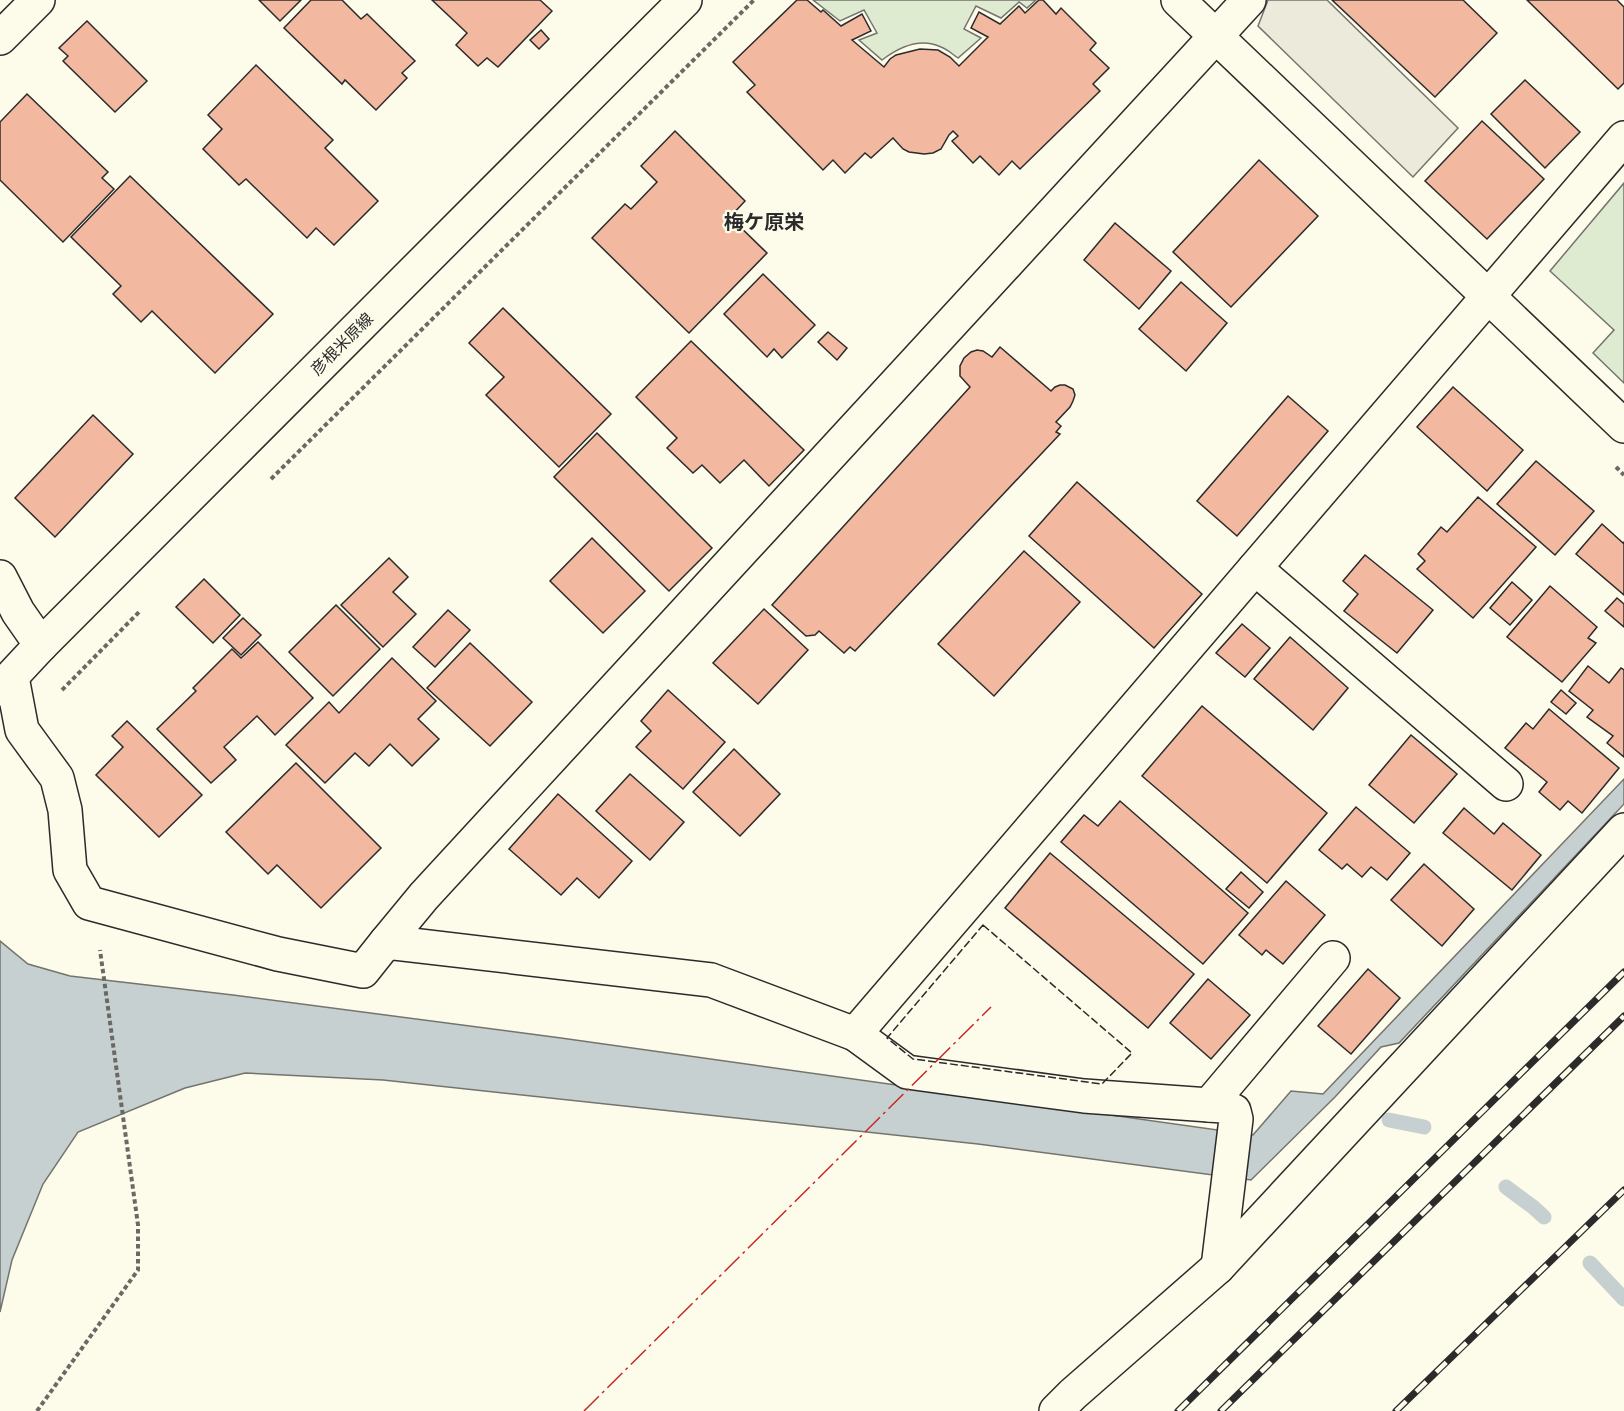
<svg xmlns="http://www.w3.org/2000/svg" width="1624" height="1411" font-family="Jost,'Noto Sans JP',sans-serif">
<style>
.green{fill:#deebd1;stroke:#74746e;stroke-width:1.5}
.parking{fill:#eceadb;stroke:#74746e;stroke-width:1.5}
.water{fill:#c7d0d0;stroke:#74746e;stroke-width:1.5}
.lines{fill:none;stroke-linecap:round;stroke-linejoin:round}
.stream{stroke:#c7d0d0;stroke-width:15}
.building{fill:#f2b8a0;stroke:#2b2b2b;stroke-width:1.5}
.street-casing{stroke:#2b2b2b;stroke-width:36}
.secondary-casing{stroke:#2b2b2b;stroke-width:36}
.path{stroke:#6a6964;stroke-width:4;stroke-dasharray:4.5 3;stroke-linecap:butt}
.street{stroke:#fdfbea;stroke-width:33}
.secondary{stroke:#fdfbea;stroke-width:33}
.rail-casing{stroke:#2b2b2b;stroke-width:7}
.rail{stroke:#fdfbea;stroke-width:4.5;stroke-dasharray:14;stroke-linecap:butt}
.fence{stroke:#2b2b2b;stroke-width:1.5;stroke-dasharray:8 3;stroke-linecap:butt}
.power{stroke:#c62828;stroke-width:1.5;stroke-dasharray:21 4.5 3 4.5;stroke-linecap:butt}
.labels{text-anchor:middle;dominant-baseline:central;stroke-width:4.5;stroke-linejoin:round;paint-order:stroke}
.street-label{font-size:16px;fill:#2b2b2b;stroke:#fdfbea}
.quarter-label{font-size:20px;font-weight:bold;fill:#2b2b2b;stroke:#fdfbea}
</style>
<rect width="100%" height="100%" fill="#fdfbea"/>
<g class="green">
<path d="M813 0H1036L1027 8 1019 2 1001 18 976 6 964 29 981 38 958 58C952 54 947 49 941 47 920 37 899 47 882 60L859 40 877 33 864 10 840 21Z"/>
<polygon points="1624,183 1624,383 1593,353 1614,330 1550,271"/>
</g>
<polygon class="parking" points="1268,0 1327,0 1458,128 1413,177 1258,26"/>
<polygon class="water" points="1624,779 1624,804 1399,1043 1381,1047 1335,1097 1251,1180 978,1144 383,1080 245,1073 185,1088 78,1132 43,1184 12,1260 0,1312 0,941 28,964 70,976 233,995 561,1038 1253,1135 1291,1091 1323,1094"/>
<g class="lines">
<g class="stream">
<polyline points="1389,1120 1424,1127"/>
<polyline points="1506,1187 1533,1207 1544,1217"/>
<polyline points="1590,1263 1624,1299"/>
</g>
</g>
<g class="building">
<polygon points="259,0 301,0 280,21"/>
<polygon points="311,0 342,0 361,19 367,14 415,61 402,73 407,78 376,110 345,80 342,84 284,28"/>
<polygon points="432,0 540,0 552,11 498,67 487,58 478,66 456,45 467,33"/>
<polygon points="797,0 807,0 821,12 823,10 841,26 862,14 871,31 852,40 884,67 890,59 896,55 920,49 938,50 950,57 959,66 988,37 971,28 979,12 1000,24 1019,6 1025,13 1039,0 1043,0 1056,14 1061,8 1096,43 1090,50 1109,68 1093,84 1100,91 1020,169 1012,161 999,175 980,156 973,163 952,141 958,136 953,131 949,135 941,149 933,153 924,154 909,152 903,149 893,138 871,158 865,153 845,173 833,160 823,170 747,92 755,85 733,62"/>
<polygon points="1332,0 1463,0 1497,33 1435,97"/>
<polygon points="1527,0 1617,0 1624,7 1624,83 1618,89"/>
<polygon points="87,21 147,81 115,112 63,61 68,56 59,48"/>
<polygon points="541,30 549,39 539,49 530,40"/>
<polygon points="256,65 333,140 325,148 378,201 334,245 316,228 307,238 246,179 239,185 203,149 222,129 208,115"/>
<polygon points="1525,80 1580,132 1545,168 1491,114"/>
<polygon points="27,94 108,172 102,178 114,189 63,242 0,180 0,122"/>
<polygon points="1482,121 1544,179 1487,239 1425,181"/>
<polygon points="675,131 745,201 730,217 767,253 689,333 592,238 625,204 631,209 657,182 641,166"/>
<polygon points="1259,160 1318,216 1231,307 1173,252"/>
<polygon points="130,176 273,314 215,373 152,311 141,322 113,294 121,286 71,237"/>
<polygon points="1115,223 1171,271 1139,309 1084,260"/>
<polygon points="763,274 815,325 782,358 774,349 767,357 724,314"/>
<polygon points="1181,282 1227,323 1186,371 1139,329"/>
<polygon points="503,308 611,414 559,467 486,395 504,377 469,343"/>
<polygon points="828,332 847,348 837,360 818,342"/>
<polygon points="691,341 804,450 769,486 744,460 720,483 702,465 693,473 667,448 677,438 636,397"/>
<polygon points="1000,347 1051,391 1055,387 1060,385 1065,385 1073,389 1075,395 1073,401 1070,407 1056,422 1061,426 1056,432 1060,434 855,651 850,647 844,653 819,631 815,635 806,636 772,605 970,387 960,376 960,366 964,358 971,352 977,350 983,351 992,357"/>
<polygon points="1453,387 1523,450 1487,491 1417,427"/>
<polygon points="1288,396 1328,431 1237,536 1197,501"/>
<polygon points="93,415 133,454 55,537 15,498"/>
<polygon points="597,433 712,548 669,591 554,477"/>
<polygon points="1536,461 1594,511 1555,555 1497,504"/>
<polygon points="1077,482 1202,594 1154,648 1029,536"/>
<polygon points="1478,497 1536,547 1473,618 1417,569 1425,561 1418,554 1441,527 1447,532"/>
<polygon points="1602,524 1623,543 1624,542 1624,595 1576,554"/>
<polygon points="592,538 645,591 603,633 550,581"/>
<polygon points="1024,551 1080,602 994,696 938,644"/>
<polygon points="1365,555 1433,610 1397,653 1344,611 1358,594 1343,581"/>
<polygon points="389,558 408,577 393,592 416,614 383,647 341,605"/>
<polygon points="204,579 240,615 213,643 176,607"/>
<polygon points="1512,582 1532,600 1510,625 1490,608"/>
<polygon points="1550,586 1597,627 1588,638 1596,643 1562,682 1507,637"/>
<polygon points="1617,598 1624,604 1624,627 1605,611"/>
<polygon points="336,605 380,649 333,696 289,652"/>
<polygon points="764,609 808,650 758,704 713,663"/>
<polygon points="448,610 470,630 435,667 413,647"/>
<polygon points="243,618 261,635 241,655 223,638"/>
<polygon points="1242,624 1270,648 1245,677 1216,653"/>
<polygon points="1290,637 1348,688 1313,730 1254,679"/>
<polygon points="258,642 313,698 275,735 257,716 224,747 236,760 211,783 157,729 196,691 193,688 232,649 241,658"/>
<polygon points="470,643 532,702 490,746 427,688"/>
<polygon points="392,658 436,701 418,719 439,739 412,766 390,744 369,766 355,753 325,783 286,745 329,702 339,713"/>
<polygon points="1588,666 1609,683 1621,668 1624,670 1624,757 1607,743 1613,736 1587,717 1593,710 1569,691"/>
<polygon points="668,690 725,742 683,789 636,747 651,731 641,721"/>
<polygon points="1561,690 1576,703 1566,714 1551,702"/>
<polygon points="1202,706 1327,813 1267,883 1142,776"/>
<polygon points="1549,709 1619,768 1582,813 1568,801 1560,810 1539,792 1547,782 1505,748 1526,723 1533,729"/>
<polygon points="127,721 202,795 159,837 96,775 123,747 112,736"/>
<polygon points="1411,735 1457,774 1414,823 1369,785"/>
<polygon points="734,749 780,794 740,836 693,792"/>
<polygon points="296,763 381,848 321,908 277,865 268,874 226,832"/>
<polygon points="630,774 684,822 650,860 596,811"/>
<polygon points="558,794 632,861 599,898 577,878 561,895 509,849"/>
<polygon points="1120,801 1248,913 1203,964 1061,842 1084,815 1098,826"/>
<polygon points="1356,807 1410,853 1387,880 1371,867 1362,877 1347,864 1342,869 1319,850"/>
<polygon points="1464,808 1494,834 1503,823 1541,855 1512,890 1443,833"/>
<polygon points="1050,853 1194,974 1148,1028 1005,908"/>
<polygon points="1424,864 1474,909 1442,946 1391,900"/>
<polygon points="1241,872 1263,892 1249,908 1226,889"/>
<polygon points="1286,881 1325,915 1283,964 1266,950 1262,955 1239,935"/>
<polygon points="1368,969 1400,998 1351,1054 1318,1026"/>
<polygon points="1208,979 1250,1015 1211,1059 1170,1023"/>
</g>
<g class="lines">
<defs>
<g id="street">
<polyline points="1178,0 1624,426"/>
<polyline points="0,38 38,0"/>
<polyline points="1255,568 1506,784"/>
<polyline points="0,577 18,612 41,645"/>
<polyline points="12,677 22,730 57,778 65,810 70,870 89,903 278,954 363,971 386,942 711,980 855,1034 907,1072 1084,1096 1223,1106 1234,1111 1236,1119 1218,1267"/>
<polyline points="386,942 424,896 1249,0"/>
<polyline points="855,1034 1624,138"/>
<polyline points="1209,1105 1333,958"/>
<polyline points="1056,1411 1073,1394 1218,1267 1624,830"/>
</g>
<polyline id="secondary" points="0,689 41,645 685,0"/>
</defs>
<use href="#street" class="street-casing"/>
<use href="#secondary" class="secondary-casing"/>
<g class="path">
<polyline points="1616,467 1624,475"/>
<polyline points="271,479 754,0"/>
<polyline points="62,690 141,610"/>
<polyline points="37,1411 138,1270 138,1225 100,950"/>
</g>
<use href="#street" class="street"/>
<use href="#secondary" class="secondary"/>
<defs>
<g id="rail">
<polyline points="1178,1411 1624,972"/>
<polyline points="1221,1411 1624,1016"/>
<polyline points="1396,1411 1624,1190"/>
</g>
</defs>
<use href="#rail" class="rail-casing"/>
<use href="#rail" class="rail"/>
<polygon class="fence" points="983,925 1132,1053 1102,1084 913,1059 887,1038"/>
<polyline class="power" points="584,1411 991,1007"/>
</g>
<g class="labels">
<g class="street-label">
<text transform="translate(342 344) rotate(-45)">彦根米原線</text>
</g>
<g class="quarter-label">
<text x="764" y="222">梅ケ原栄</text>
</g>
</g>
</svg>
